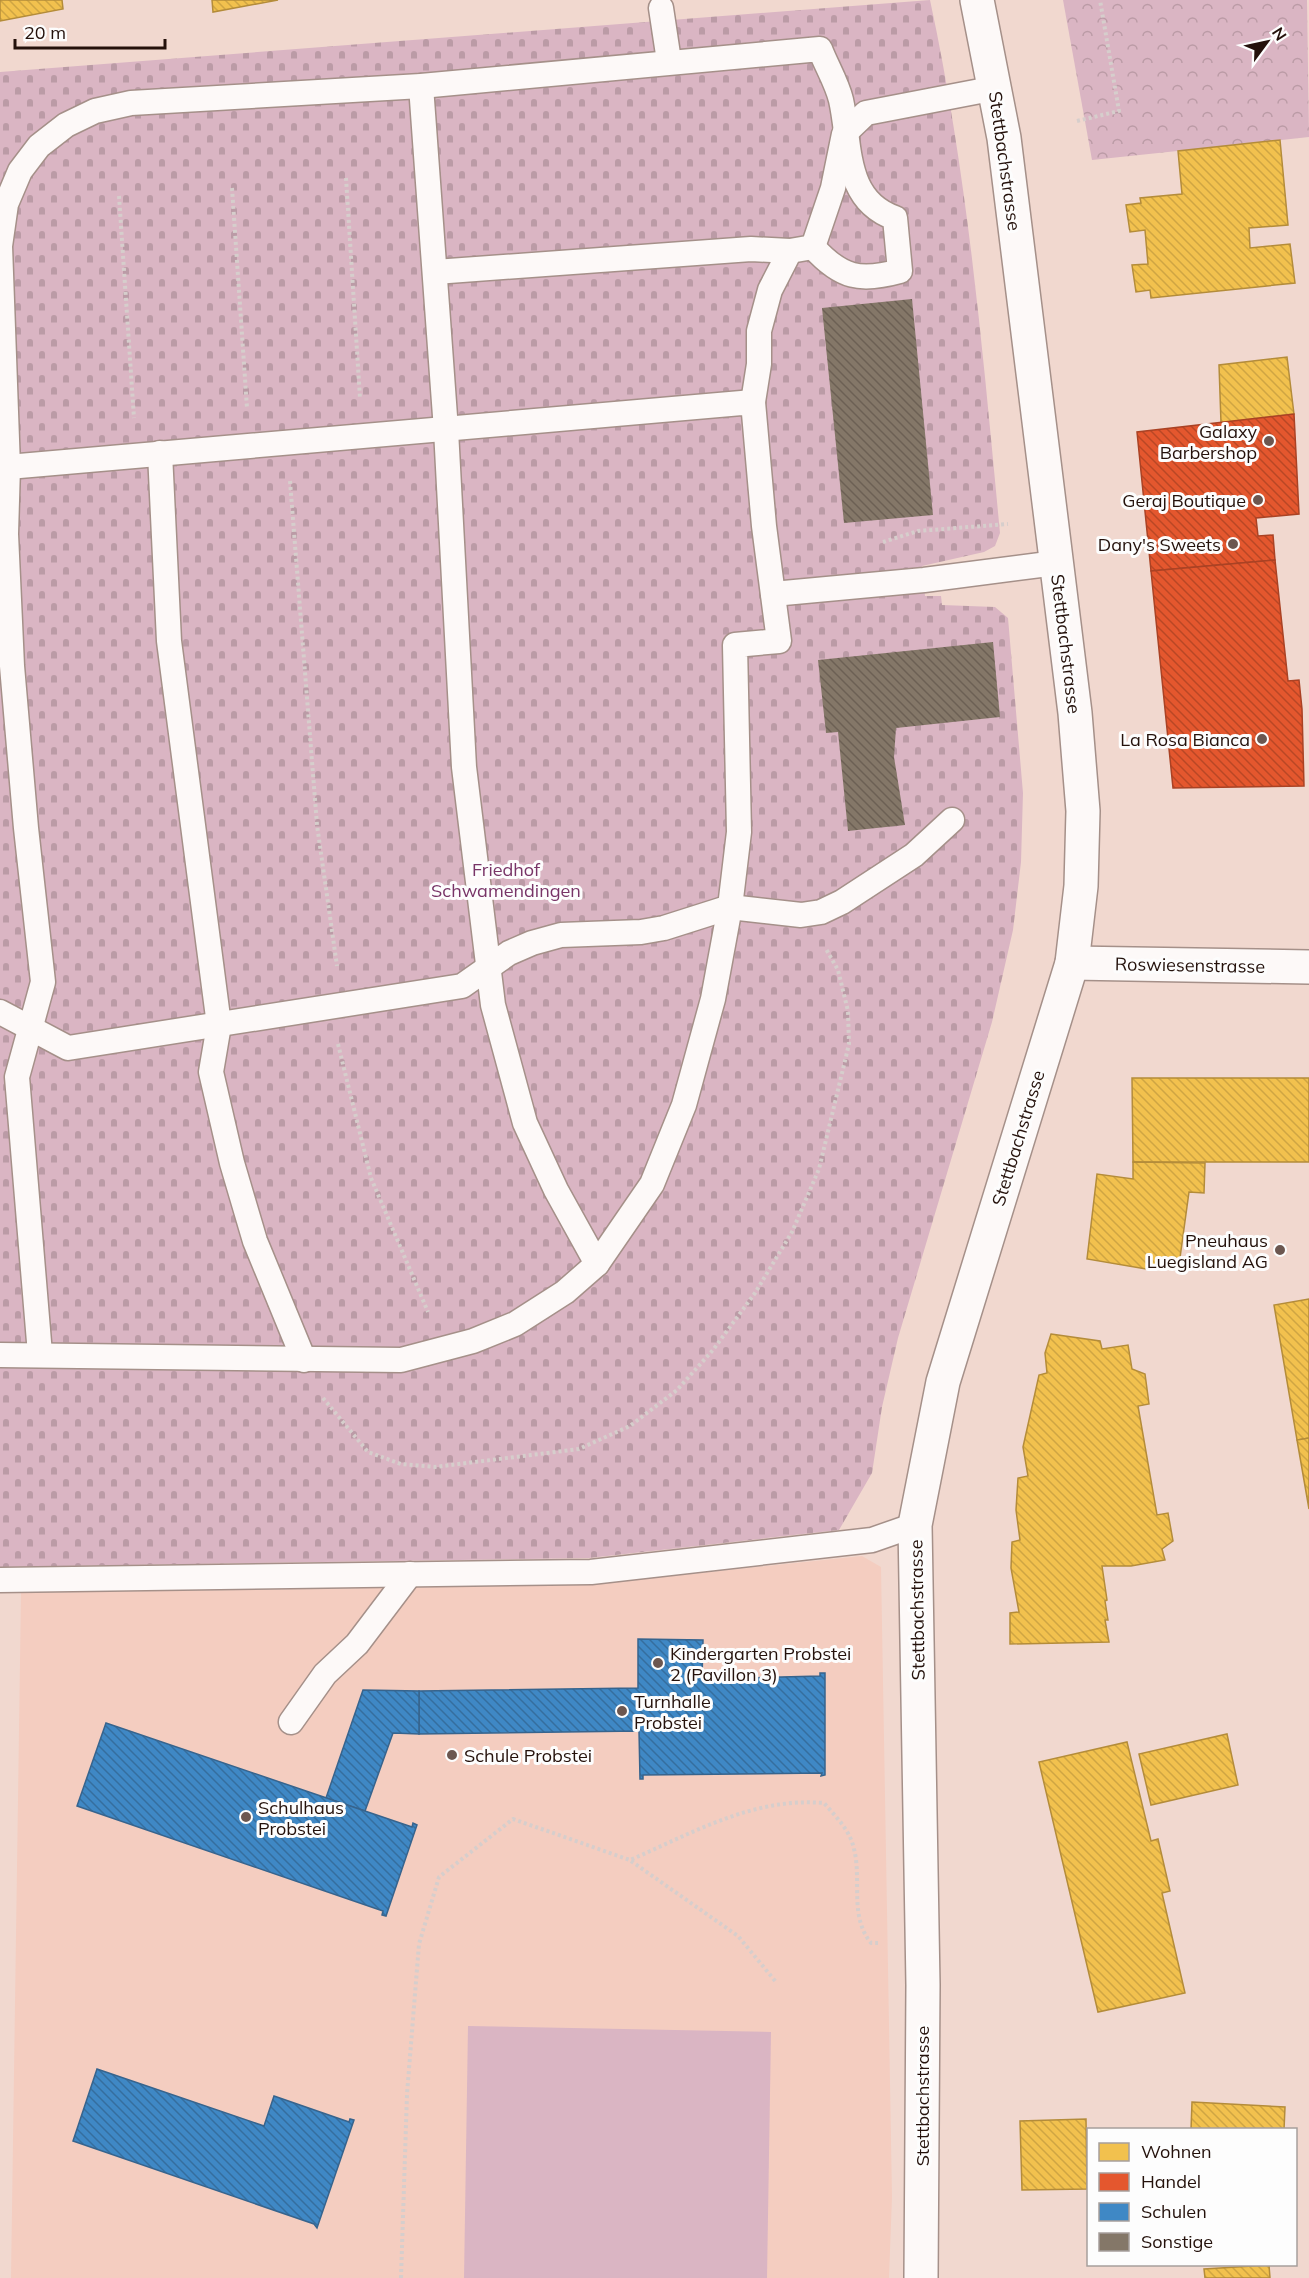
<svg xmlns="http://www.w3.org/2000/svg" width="1309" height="2278" font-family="Mulish,sans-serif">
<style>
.built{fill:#f4cdc0}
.cemetery{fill:url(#cemetery-stones)}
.park{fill:url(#park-crowns)}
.garden{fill:#dab5c3}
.homes{fill:url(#homes-back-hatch);stroke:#b48c3a;stroke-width:1.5}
.shops{fill:url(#shops-back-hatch);stroke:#aa4224;stroke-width:1.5}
.schools{fill:url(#schools-back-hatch);stroke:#37648d;stroke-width:1.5}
.building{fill:url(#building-back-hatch)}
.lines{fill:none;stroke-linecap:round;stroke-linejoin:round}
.lane-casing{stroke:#a59089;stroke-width:27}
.street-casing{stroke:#a59089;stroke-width:36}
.path{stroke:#d6cecc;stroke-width:4;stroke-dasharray:3 3;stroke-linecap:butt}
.lane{stroke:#fdf9f8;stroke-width:24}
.street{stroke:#fdf9f8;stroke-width:33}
.poi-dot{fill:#6c5750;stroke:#fdfdfd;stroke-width:2}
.labels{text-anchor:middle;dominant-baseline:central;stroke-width:6;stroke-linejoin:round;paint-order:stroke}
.street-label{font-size:18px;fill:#24110b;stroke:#fdfdfd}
.poi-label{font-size:18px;fill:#24110b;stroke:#fdfdfd;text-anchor:end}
.park-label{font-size:18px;fill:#783467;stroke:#fdfdfd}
</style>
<defs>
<pattern id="cemetery-stones" width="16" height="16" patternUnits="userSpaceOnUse" patternTransform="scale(1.5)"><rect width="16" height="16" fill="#dab5c3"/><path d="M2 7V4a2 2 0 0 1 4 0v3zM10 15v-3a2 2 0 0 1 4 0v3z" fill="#bb9ba6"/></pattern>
<pattern id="park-crowns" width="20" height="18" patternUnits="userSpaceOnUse" patternTransform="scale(1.5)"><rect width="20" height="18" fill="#dab5c3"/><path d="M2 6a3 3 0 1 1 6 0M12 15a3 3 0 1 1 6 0" fill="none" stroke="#bb9ba6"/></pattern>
<pattern id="homes-back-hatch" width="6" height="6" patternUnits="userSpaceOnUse" patternTransform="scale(1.5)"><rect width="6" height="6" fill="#f2c14e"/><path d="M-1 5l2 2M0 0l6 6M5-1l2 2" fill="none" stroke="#cfa543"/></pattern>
<pattern id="shops-back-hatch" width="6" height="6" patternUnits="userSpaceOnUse" patternTransform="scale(1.5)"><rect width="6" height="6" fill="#e4572e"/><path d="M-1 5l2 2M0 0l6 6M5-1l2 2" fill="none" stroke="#b94725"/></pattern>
<pattern id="schools-back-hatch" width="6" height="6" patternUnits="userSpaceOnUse" patternTransform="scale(1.5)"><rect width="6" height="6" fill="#3f88c5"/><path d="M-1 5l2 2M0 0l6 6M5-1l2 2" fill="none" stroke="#356e9e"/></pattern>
<pattern id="building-back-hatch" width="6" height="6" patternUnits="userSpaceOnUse" patternTransform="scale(1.5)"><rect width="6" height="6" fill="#847768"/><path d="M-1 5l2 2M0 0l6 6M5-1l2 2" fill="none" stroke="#6c6054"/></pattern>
</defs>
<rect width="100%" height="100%" fill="#f1d8cf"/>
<polygon class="built" points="862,1556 881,1567 892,2197 889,2278 11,2278 21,1593 588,1585"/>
<path class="cemetery" d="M930 0C968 176 983 355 1000 533L995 546 984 552 922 566 925 596H941L942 605 995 607 1008 618 1023 793 1021 862 1013 930 992 1022 898 1338 882 1407 872 1473 839 1530 589 1558 0 1567V72Z"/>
<polygon class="park" points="1063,0 1307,0 1309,137 1092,160"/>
<polygon class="garden" points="468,2026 771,2032 767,2278 464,2278"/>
<g class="homes">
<polygon points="0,0 62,0 63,9 0,21"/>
<polygon points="212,0 278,0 213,12"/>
<polygon points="1280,140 1288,225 1249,228 1250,248 1290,244 1295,283 1151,298 1150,290 1136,292 1132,265 1148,264 1145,230 1130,232 1126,205 1141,203 1140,198 1182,194 1178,151"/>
<polygon points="1287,357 1294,414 1221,423 1219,365"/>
<polygon points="1132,1078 1309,1078 1309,1162 1133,1162"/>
<polygon points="1133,1162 1205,1163 1204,1193 1189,1192 1179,1265 1152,1270 1087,1259 1097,1174 1133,1179"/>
<polygon points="1309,1299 1309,1438 1297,1440 1274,1305"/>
<polygon points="1051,1334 1100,1341 1102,1349 1128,1345 1132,1369 1145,1374 1149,1404 1138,1406 1157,1515 1168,1513 1173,1541 1162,1549 1165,1560 1131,1566 1102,1566 1107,1600 1105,1601 1108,1620 1105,1620 1109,1642 1010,1644 1010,1613 1019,1612 1011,1568 1012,1542 1020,1540 1016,1510 1018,1478 1028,1476 1023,1447 1039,1375 1047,1373 1045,1353"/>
<polygon points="1309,1438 1309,1509 1297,1440"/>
<polygon points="1227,1734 1238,1785 1151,1805 1139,1754"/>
<polygon points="1127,1742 1151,1841 1158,1839 1170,1891 1162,1893 1185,1993 1098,2012 1039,1762"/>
<polygon points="1192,2102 1285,2107 1284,2130 1191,2130"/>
<polygon points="1086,2119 1087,2189 1022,2190 1020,2121"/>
<polygon points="1269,2265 1270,2278 1205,2278 1204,2269"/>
</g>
<g class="shops">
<polygon points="1294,414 1299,514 1256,518 1258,536 1273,535 1275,560 1151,571 1137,432"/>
<polygon points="1275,560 1288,681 1299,680 1302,709 1304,786 1173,788 1151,571"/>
</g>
<g class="schools">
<polygon points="638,1639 703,1640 702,1679 820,1676 820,1673 825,1673 825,1775 821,1776 822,1773 643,1775 643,1779 640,1779 639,1731 419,1734 419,1691 638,1688"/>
<polygon points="363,1690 419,1691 419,1734 393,1733 365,1811 326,1798"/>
<polygon points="106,1723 412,1827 413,1823 417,1825 386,1916 382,1915 383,1911 77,1806"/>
<polygon points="97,2069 264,2126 274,2096 349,2122 350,2119 354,2120 317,2228 314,2224 73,2141"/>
</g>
<g class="building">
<polygon points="912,299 933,515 844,523 822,308"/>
<polygon points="993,642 1000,717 896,728 894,757 905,825 848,831 838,732 826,733 818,660"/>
</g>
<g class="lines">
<defs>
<g id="lane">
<polyline points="661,8 669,61"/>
<polyline points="421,86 446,430 464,767 493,1005 525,1123 556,1190 597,1264"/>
<polyline points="435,272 751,249 790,251"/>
<polyline points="753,402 759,364 759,331 770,290 790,251 813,247 833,188 844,134 866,113 996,88"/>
<polyline points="160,453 169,641 219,1025 211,1072 232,1163 255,1241 304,1360"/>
<polyline points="773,594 924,580 1056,563"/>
<polyline points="0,1012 68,1048 462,986 509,953 532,943 561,935 641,932 664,928 730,907 801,915 821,912 842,902 914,855 952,820"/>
<path d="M40 1354 17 1077 43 982 26 828 12 666 6 534 8 467 0 246 6 204 20 171 39 146 66 125 95 111 131 103 421 86 820 49C826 65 837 83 841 100 851 144 843 200 895 218L900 271C860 282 841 278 813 247"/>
<polyline points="0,1355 401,1360 473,1341 515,1324 565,1292 597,1264 652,1184 684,1105 713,999 730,907 739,832 735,645 779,641 764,526 753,402 8,467"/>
<polyline points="0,1580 591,1572 872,1540 915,1525"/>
<polyline points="291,1722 325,1674 357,1644 410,1574"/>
</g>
<g id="street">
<polyline points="1072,963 1309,967"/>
<polyline points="921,2278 923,1985 915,1525 943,1382 1072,963 1081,886 1083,811 1075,713 1004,138 977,0"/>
</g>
</defs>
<use href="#lane" class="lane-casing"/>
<use href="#street" class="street-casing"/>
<g class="path">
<polyline points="1077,121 1119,111 1100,0"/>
<polyline points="346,178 360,398"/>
<polyline points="232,188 247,408"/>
<polyline points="119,196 134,418"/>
<polyline points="290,481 317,825 337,966"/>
<polyline points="883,542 918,531 1008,524"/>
<polyline points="338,1044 371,1178 428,1312"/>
<polyline points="323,1398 368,1452 401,1464 435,1467 579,1449 630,1426 677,1390 713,1350 755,1293 792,1232 819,1169 849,1044 848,1011 838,970 826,949"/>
<polyline points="631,1861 738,1936 776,1982"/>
<path d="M401 2278 407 2094 419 1944 439 1877 513 1819 630 1860C693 1833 753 1797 824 1803 836 1817 850 1830 854 1849 862 1880 849 1916 871 1943H878"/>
</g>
<use href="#lane" class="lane"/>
<use href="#street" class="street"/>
</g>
<g class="poi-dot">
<circle cx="1269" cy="441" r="6"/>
<circle cx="1258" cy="500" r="6"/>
<circle cx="1233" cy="544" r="6"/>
<circle cx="1262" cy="739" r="6"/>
<circle cx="1280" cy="1250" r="6"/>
<circle cx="658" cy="1663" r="6"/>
<circle cx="622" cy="1711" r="6"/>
<circle cx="452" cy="1755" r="6"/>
<circle cx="246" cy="1817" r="6"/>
</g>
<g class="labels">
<g class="street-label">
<text transform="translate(1005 161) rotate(82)">Stettbachstrasse</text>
<text transform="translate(1066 644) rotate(83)">Stettbachstrasse</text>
<text transform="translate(1190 965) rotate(1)">Roswiesenstrasse</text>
<text transform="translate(1018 1138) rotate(-73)">Stettbachstrasse</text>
<text transform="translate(917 1610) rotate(-91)">Stettbachstrasse</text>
<text transform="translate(922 2096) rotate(-90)">Stettbachstrasse</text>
</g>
<g class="poi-label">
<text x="1257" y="431">Galaxy<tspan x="1257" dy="21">Barbershop</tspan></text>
<text x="1246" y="500">Geraj Boutique</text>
<text x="1221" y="544">Dany's Sweets</text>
<text x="1250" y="739">La Rosa Bianca</text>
<text x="1268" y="1240">Pneuhaus<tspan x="1268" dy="21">Luegisland AG</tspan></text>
<text x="670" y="1653" text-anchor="start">Kindergarten Probstei<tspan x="670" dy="21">2 (Pavillon 3)</tspan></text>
<text x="634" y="1701" text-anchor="start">Turnhalle<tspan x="634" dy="21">Probstei</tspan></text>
<text x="464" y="1755" text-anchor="start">Schule Probstei</text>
<text x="258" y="1807" text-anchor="start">Schulhaus<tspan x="258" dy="21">Probstei</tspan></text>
</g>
<g class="park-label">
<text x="506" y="869">Friedhof<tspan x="506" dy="21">Schwamendingen</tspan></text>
</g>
</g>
<rect x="1087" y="2128" width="210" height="138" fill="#fdfdfd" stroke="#a69f9c" stroke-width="1.5"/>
<rect x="1099" y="2143" width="30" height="18" fill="#f2c14e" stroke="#a69f9c" stroke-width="1.5"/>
<text x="1141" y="2158" font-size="18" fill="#24110b">Wohnen</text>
<rect x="1099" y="2173" width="30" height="18" fill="#e4572e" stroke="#a69f9c" stroke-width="1.5"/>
<text x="1141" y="2188" font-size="18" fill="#24110b">Handel</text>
<rect x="1099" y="2203" width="30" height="18" fill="#3f88c5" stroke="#a69f9c" stroke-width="1.5"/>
<text x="1141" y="2218" font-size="18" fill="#24110b">Schulen</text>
<rect x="1099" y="2233" width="30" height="18" fill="#847768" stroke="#a69f9c" stroke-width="1.5"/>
<text x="1141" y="2248" font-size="18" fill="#24110b">Sonstige</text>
<g transform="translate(1267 42) rotate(57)" stroke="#fdfdfd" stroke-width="4.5" paint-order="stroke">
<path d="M0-4.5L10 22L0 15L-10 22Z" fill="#24110b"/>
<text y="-9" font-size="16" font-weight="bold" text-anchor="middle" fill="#24110b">N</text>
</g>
<path d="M15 39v9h150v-9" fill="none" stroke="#24110b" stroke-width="3"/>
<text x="24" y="39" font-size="18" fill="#24110b" stroke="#fdfdfd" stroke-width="4.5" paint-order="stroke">20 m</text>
</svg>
